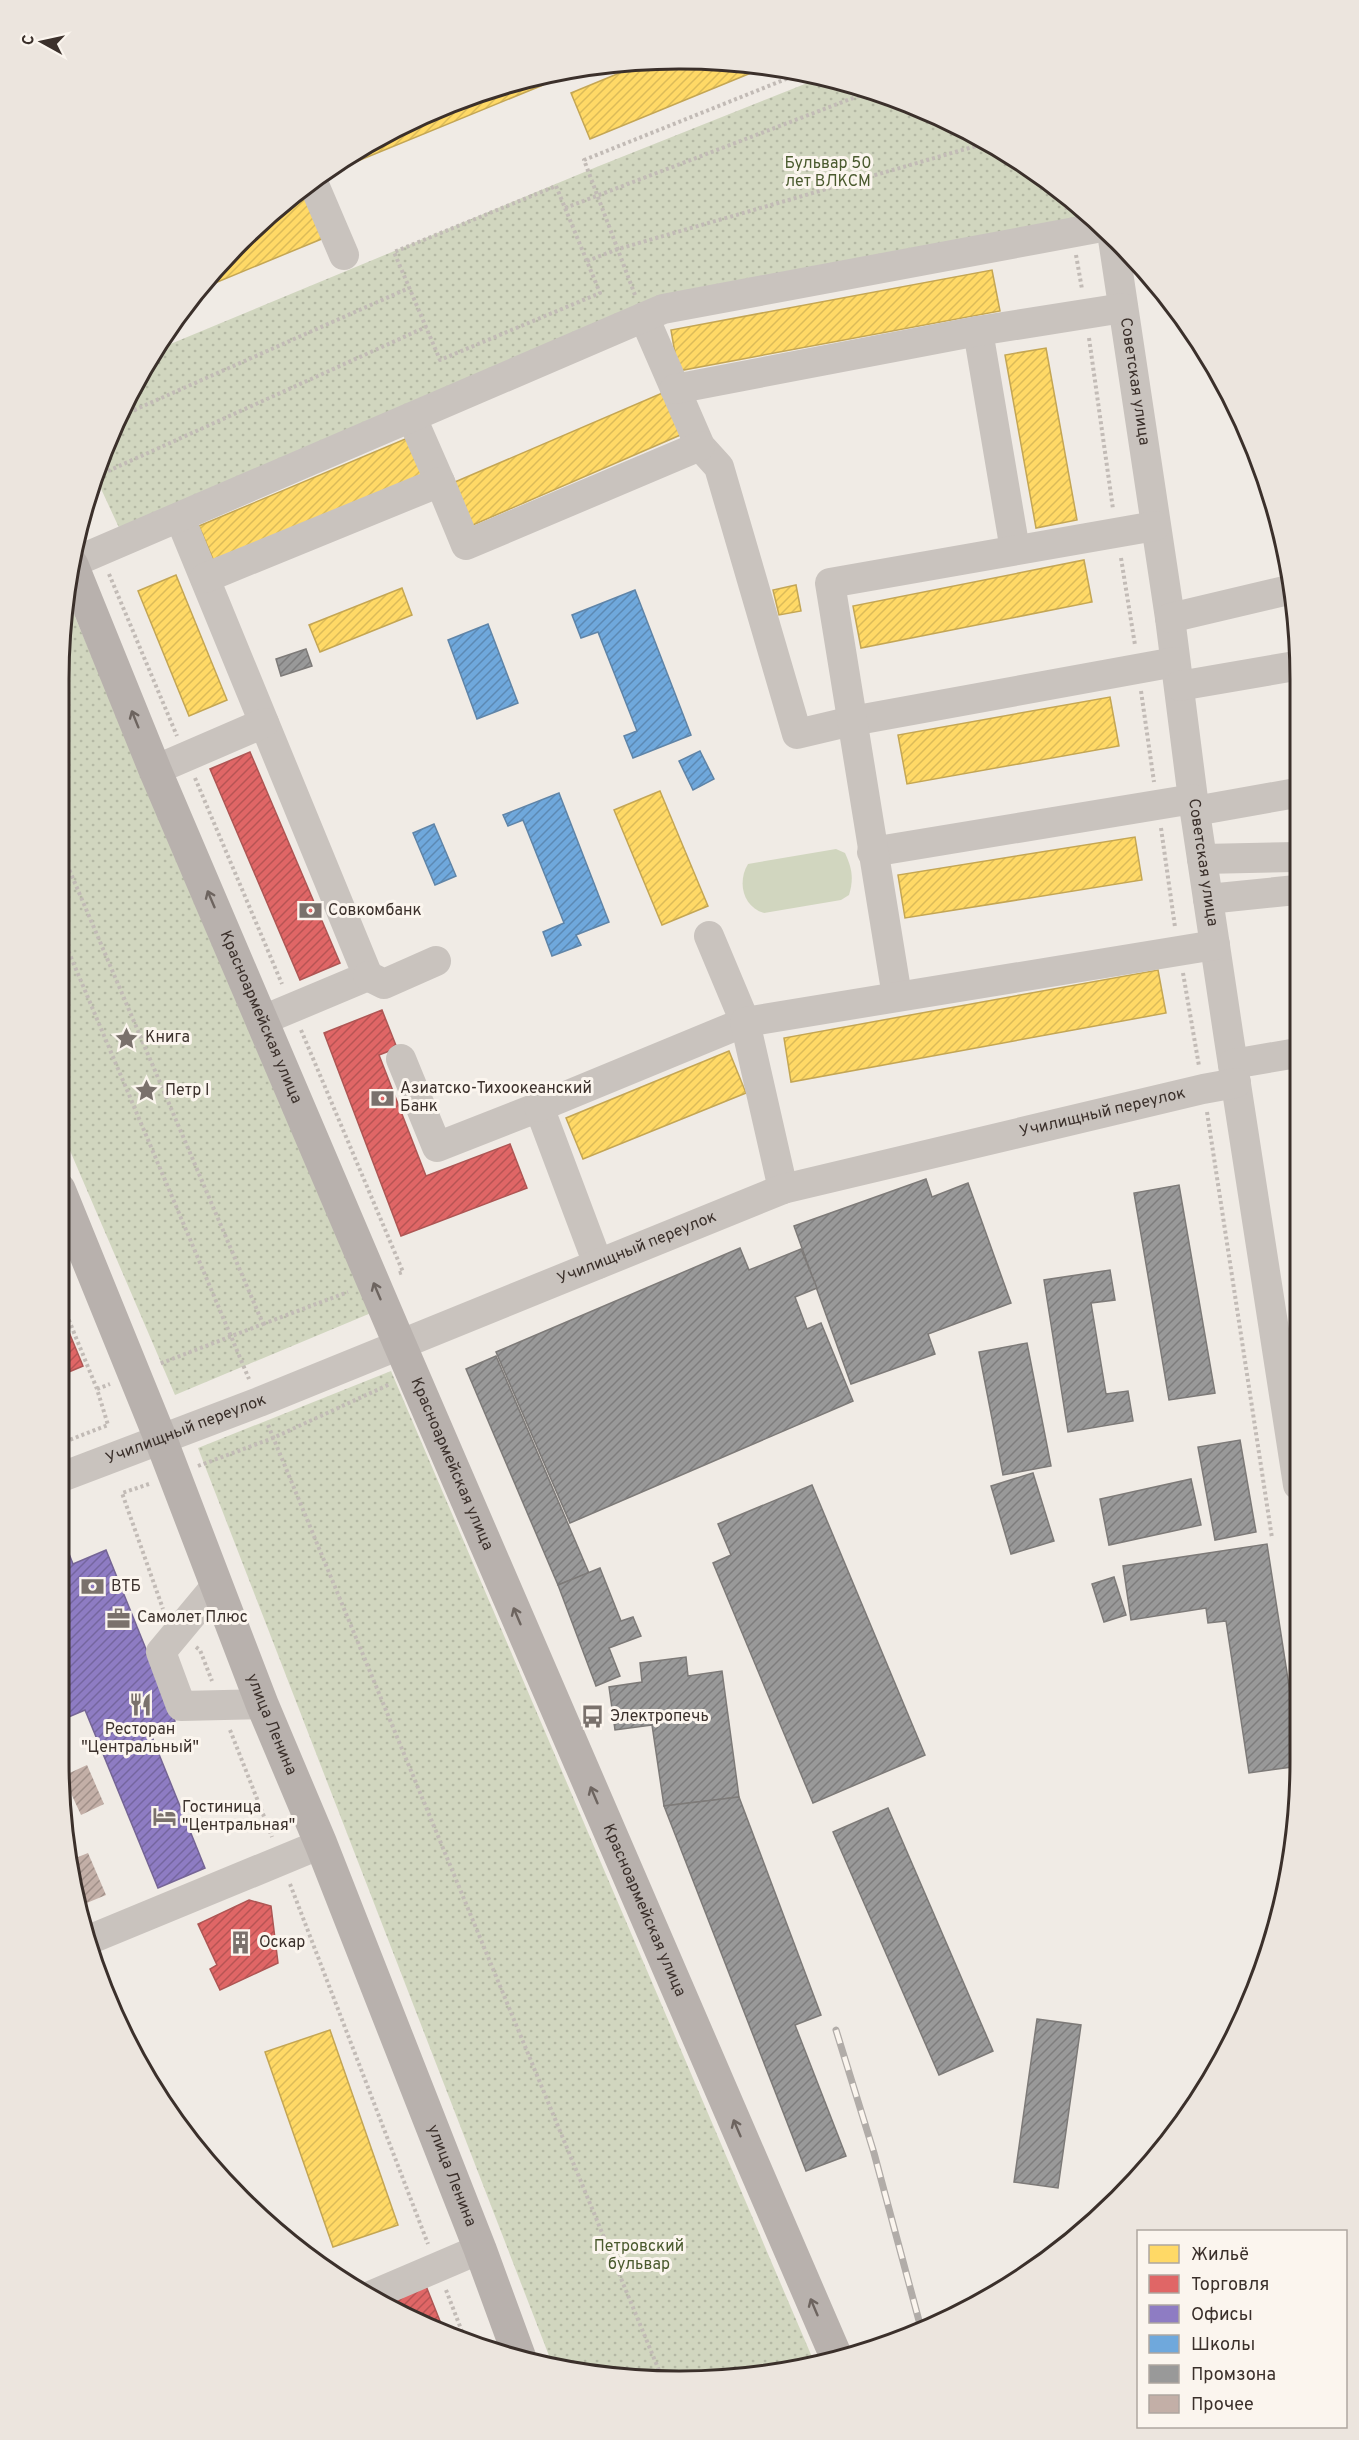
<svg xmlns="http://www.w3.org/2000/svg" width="1359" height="2440" font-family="Overpass,sans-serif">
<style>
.grass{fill:url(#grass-dots)}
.pitch{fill:#d1d6bf}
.homes{fill:url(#homes-hatch);stroke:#c4a654;stroke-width:1.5}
.shops{fill:url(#shops-hatch);stroke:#ae5654;stroke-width:1.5}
.offices{fill:url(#offices-hatch);stroke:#756595;stroke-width:1.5}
.schools{fill:url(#schools-hatch);stroke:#5f84a7;stroke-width:1.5}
.industry{fill:url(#industry-hatch);stroke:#7d7a78;stroke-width:1.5}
.building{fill:url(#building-hatch)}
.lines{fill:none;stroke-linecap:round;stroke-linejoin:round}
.path{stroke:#c2bbb6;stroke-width:4;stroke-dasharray:3 3;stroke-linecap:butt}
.minor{stroke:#c9c3be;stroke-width:30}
.major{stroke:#b8b1ad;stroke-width:33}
.rail-casing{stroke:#b1aca8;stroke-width:7}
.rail{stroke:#fbf5ee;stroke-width:4.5;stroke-dasharray:14;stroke-linecap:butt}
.oneway{stroke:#6d645f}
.labels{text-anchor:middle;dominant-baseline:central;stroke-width:6;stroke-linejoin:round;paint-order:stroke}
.park-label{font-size:16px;fill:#4a5a2e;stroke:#fbf5ee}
.street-label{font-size:16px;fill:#3b302b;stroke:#fbf5ee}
.poi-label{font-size:16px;fill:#3b302b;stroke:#fbf5ee;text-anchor:start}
.rim{fill:none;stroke:#3b302b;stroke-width:3}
</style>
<defs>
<pattern id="grass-dots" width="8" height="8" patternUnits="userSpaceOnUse" patternTransform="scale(1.5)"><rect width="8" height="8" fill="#d1d6bf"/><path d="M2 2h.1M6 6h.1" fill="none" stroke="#b4b8a4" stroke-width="1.8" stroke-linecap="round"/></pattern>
<pattern id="homes-hatch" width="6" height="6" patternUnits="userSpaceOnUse" patternTransform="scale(1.5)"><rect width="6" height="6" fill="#ffd966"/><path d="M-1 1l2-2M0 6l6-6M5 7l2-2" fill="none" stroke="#dbbb59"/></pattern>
<pattern id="shops-hatch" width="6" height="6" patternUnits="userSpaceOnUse" patternTransform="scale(1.5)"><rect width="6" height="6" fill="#e06666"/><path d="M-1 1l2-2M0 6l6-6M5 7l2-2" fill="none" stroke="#b75454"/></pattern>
<pattern id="offices-hatch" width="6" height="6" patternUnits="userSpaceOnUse" patternTransform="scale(1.5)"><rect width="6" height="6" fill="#8e7cc3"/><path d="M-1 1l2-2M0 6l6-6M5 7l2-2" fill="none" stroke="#75669f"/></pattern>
<pattern id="schools-hatch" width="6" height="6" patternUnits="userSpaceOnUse" patternTransform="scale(1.5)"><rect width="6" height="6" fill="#6fa8dc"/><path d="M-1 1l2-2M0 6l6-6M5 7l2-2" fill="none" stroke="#5c89b3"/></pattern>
<pattern id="industry-hatch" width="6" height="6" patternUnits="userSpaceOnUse" patternTransform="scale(1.5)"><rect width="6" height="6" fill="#999"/><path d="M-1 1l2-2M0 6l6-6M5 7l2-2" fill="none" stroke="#7e7d7d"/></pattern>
<pattern id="building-hatch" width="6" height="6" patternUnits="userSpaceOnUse" patternTransform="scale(1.5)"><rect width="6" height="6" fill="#c3afa7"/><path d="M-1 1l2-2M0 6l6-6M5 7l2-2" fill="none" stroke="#a08f88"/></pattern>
</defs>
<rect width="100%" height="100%" fill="#f0ebe5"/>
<g class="grass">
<polygon points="820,78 879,91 990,142 1080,206 1083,221 659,296 121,532 96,478 142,369 156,350 599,166"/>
<polygon points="67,598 371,1313 175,1395 59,1125 60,639"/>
<polygon points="391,1371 815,2364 720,2380 639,2380 553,2366 198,1448"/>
</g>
<path class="pitch" d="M836 849 845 853C852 868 854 879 849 895L841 900 764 913C743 907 737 882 748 864Z"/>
<g class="homes">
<polygon points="651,60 760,64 768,66 590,139 571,93"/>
<polygon points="539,76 543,85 326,174 325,172 405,123 518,80"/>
<polygon points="306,195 324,238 198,290 212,270 282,205"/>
<polygon points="992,270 1000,311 678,371 671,330"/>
<polygon points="1046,348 1077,520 1036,528 1005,355"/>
<polygon points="667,391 685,433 466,528 448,485"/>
<polygon points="410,437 426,477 216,566 199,526"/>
<polygon points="1084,560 1092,602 861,648 853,606"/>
<polygon points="176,575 227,700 189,716 138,591"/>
<polygon points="796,585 801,611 779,615 773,590"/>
<polygon points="402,588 412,615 320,652 309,625"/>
<polygon points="1110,697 1119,746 907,784 898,735"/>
<polygon points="660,791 708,906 662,925 614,810"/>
<polygon points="1135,837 1142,880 905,918 898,875"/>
<polygon points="1158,970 1166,1013 791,1082 784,1038"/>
<polygon points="729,1051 746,1093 583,1159 566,1118"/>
<polygon points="330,2030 398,2225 333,2247 265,2052"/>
</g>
<g class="shops">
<polygon points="250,752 340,963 300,980 210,769"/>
<polygon points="382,1010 397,1048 379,1055 426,1176 510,1144 527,1188 401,1236 324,1033"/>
<polygon points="59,1308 83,1366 59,1376"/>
<polygon points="249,1900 271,1906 278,1963 220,1990 210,1969 217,1965 198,1924"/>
<polygon points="426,2286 446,2336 386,2304"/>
</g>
<polygon class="offices" points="66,1546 73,1564 106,1550 175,1721 150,1732 205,1868 158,1888 85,1710 59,1721 59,1549"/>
<g class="schools">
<polygon points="635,590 691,735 633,758 624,736 637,731 598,632 581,638 572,615"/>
<polygon points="488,624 518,703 477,719 448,640"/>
<polygon points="700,751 714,779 693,790 679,761"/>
<polygon points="559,793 609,922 576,935 581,945 552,956 543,932 564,923 523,820 508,826 503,815"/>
<polygon points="434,824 456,876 435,885 413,833"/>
</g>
<g class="industry">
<polygon points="306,649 312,666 281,676 276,659"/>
<polygon points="926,1179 932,1197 968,1183 1011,1303 928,1334 935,1354 851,1384 794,1226"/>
<polygon points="1179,1185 1215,1393 1169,1400 1134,1193"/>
<polygon points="740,1248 749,1270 801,1249 817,1288 795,1297 807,1329 821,1323 853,1401 570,1523 496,1352"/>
<polygon points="1110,1270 1115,1300 1091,1303 1106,1394 1128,1391 1133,1421 1068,1432 1044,1280"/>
<polygon points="1027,1343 1051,1466 1003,1475 979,1352"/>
<polygon points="496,1356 589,1573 558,1585 466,1369"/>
<polygon points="1240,1440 1256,1532 1215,1540 1198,1447"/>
<polygon points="1033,1473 1054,1541 1011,1554 991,1486"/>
<polygon points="1191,1479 1201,1525 1109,1545 1100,1499"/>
<polygon points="812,1485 925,1755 813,1803 713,1563 731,1555 718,1524"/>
<polygon points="1267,1544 1299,1750 1299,1766 1249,1773 1226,1621 1208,1623 1206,1608 1131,1620 1123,1566"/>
<polygon points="600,1568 621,1621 633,1617 641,1636 609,1648 620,1676 596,1686 558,1585"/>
<polygon points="1114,1577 1126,1615 1104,1622 1092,1584"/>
<polygon points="686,1657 688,1676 722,1671 739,1797 664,1806 652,1725 615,1730 609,1687 642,1682 640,1663"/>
<polygon points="739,1797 821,2015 795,2025 846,2156 806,2171 664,1806"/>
<polygon points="888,1808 993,2051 939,2075 833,1832"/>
<polygon points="1037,2019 1081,2025 1058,2188 1014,2182"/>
</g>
<g class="building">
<polygon points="87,1765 104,1804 81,1815 63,1776"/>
<polygon points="88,1853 106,1895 77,1907 70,1881 68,1861"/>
</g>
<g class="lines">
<g class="path">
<polygon points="556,186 600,293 440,360 394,252"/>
<polyline points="1064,195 1067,210"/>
<polyline points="565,208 874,90"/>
<polyline points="1076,255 1082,289"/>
<polyline points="587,261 618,249 990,142"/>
<polyline points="635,295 584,160 801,73"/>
<polyline points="1089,338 1113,509"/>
<polyline points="123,415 409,288"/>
<polyline points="97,476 426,327"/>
<polyline points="1270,488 1285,567"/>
<polyline points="82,513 89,529"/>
<polyline points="1121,558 1135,645"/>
<polyline points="109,574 177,736"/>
<polyline points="1141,691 1154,782"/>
<polyline points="195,778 282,984"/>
<polyline points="1161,828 1175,927"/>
<polyline points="60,848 263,1324 159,1364"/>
<polyline points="59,929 249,1379"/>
<polyline points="1183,973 1199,1066"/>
<polyline points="301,1030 403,1272 397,1274"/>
<polyline points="1207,1112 1272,1538"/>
<polyline points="263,1324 348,1292"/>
<polyline points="97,1389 110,1384"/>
<polyline points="268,1425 663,2380"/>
<polyline points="59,1444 108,1425 97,1389 59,1296"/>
<polyline points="198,1466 273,1438 390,1384"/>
<polyline points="149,1484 122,1493 163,1609"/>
<polyline points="196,1647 200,1650 212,1681"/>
<polyline points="230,1730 272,1837"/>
<polyline points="290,1884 428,2244"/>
<polyline points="446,2290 466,2342"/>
</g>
<g class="minor">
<polyline points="312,180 344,255"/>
<path id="s1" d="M1113 239 1170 618 1193 799 1229 1039 1298 1485"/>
<polyline points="644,317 700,446 719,467 797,734 852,721 1175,662"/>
<polyline points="978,331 1015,550"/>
<polyline points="675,389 978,331 1123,308"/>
<polyline points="412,418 440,482"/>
<polyline points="180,518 368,976 263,1020"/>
<polyline points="72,563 663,309 1102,227"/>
<polyline points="205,578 440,482 466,545 700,446"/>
<polyline points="1170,618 1293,589"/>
<polyline points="1179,686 1295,666"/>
<polyline points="155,770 264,723"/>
<polyline points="1195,811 1296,793"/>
<polyline points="872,852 1193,799"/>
<polyline points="1202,859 1296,857"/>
<polyline points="1208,899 1296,890"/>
<polyline points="368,976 384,984 436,961"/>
<polyline points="897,996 830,583 1155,526"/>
<polyline points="401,1059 437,1147 539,1107 598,1264"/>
<polyline points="1233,1064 1297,1053"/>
<polyline points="539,1107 745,1022 709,936"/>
<polyline points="783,1189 745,1022 1215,945"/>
<path id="s2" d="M59 1478 259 1402 783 1189 1203 1089 1236 1083"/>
<polyline points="216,1586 161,1652 181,1706 262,1704"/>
<polyline points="86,1941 321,1844"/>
<polyline points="370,2296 480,2249"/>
</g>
<g class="major">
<path id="s3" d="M72 565 155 770 400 1345 838 2361"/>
<path id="s4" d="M59 1189 161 1440 262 1704 321 1844 480 2249 521 2361"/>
</g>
<defs>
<polyline id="rail" points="836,2030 874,2153 922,2332"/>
</defs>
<use href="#rail" class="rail-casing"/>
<use href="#rail" class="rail"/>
</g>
<defs><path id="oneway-shaft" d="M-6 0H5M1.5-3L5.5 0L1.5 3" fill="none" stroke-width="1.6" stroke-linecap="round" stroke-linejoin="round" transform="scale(1.5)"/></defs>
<g class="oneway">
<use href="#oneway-shaft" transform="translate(135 719) rotate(-112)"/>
<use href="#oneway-shaft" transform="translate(211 899) rotate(-113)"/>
<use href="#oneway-shaft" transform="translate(377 1291) rotate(-113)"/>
<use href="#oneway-shaft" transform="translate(517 1616) rotate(-113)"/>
<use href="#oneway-shaft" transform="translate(594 1795) rotate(-113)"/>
<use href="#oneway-shaft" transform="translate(737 2128) rotate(-113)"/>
<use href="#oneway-shaft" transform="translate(814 2307) rotate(-113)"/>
</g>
<defs>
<symbol id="bank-bare" viewBox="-9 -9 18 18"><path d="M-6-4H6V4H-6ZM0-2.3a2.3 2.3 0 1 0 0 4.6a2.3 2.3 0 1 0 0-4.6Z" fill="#7a716c" stroke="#fbf5ee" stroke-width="2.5" paint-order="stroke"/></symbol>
<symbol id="sight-bare" viewBox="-9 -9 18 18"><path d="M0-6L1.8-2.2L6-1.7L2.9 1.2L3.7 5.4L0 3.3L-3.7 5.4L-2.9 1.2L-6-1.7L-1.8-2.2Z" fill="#7a716c" stroke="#fbf5ee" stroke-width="2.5" paint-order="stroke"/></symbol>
<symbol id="office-bare" viewBox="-9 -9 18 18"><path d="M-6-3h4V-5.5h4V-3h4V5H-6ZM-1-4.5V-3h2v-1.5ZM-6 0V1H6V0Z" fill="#7a716c" stroke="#fbf5ee" stroke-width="2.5" paint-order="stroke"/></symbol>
<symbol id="restaurant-bare" viewBox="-9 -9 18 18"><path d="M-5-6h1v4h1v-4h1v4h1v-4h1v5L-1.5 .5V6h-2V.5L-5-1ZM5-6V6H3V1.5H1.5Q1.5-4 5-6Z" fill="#7a716c" stroke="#fbf5ee" stroke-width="2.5" paint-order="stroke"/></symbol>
<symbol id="bus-bare" viewBox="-9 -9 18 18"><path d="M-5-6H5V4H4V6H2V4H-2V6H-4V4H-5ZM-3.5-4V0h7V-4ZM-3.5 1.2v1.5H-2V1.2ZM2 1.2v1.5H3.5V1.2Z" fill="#7a716c" stroke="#fbf5ee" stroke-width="2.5" paint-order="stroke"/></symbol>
<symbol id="hotel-bare" viewBox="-9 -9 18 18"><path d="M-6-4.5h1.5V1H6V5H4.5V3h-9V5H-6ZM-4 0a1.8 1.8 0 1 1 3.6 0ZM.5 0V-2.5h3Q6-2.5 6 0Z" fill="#7a716c" stroke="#fbf5ee" stroke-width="2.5" paint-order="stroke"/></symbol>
<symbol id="building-bare" viewBox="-9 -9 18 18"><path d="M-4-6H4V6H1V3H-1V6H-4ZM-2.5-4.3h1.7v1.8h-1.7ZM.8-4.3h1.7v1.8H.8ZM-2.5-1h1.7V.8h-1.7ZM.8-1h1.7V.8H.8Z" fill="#7a716c" stroke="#fbf5ee" stroke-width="2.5" paint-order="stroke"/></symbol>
</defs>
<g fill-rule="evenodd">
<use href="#bank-bare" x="294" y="894" width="33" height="33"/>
<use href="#sight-bare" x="110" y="1022" width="33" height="33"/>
<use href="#sight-bare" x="130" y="1074" width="33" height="33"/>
<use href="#bank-bare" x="366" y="1082" width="33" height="33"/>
<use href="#bank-bare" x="76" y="1570" width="33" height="33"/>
<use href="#office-bare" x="102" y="1602" width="33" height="33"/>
<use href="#restaurant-bare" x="124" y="1688" width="33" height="33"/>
<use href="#bus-bare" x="576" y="1700" width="33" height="33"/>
<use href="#hotel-bare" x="148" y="1800" width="33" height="33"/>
<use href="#building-bare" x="224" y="1926" width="33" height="33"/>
</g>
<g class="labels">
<g class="park-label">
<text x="828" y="164">Бульвар 50<tspan x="828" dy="18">лет ВЛКСМ</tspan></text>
<text x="639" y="2247">Петровский<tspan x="639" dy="18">бульвар</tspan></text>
</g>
<g class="street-label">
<text stroke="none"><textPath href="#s1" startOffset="144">Советская улица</textPath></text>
<text stroke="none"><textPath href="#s1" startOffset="630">Советская улица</textPath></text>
<text stroke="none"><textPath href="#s3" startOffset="490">Красноармейская улица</textPath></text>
<text stroke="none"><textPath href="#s2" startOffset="1108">Училищный переулок</textPath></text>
<text stroke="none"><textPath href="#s2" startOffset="622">Училищный переулок</textPath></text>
<text stroke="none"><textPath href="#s2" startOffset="136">Училищный переулок</textPath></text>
<text stroke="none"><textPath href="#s3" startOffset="976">Красноармейская улица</textPath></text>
<text stroke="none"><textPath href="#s4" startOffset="576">улица Ленина</textPath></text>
<text stroke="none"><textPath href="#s3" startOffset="1462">Красноармейская улица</textPath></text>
<text stroke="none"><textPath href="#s4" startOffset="1062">улица Ленина</textPath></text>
</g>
<g class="poi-label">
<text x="328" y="911">Совкомбанк</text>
<text x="145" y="1038">Книга</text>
<text x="400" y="1089">Азиатско-Тихоокеанский<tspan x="400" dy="18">Банк</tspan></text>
<text x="165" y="1091">Петр I</text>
<text x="111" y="1587">ВТБ</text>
<text x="137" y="1618">Самолет Плюс</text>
<text x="610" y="1717">Электропечь</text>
<text x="140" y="1730" text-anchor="middle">Ресторан<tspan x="140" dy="18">"Центральный"</tspan></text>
<text x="182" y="1808">Гостиница<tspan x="182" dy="18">"Центральная"</tspan></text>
<text x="259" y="1943">Оскар</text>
</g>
</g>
<path d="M0 0H1359V2440H0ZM679 69H680A610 610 0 0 1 1290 679V1761A610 610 0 0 1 680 2371H679A610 610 0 0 1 69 1761V679A610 610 0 0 1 679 69Z" fill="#ece5de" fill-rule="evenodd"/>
<path class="rim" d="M679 69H680A610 610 0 0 1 1290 679V1761A610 610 0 0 1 680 2371H679A610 610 0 0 1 69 1761V679A610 610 0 0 1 679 69Z"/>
<rect x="1137" y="2230" width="210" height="198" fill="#fbf5ee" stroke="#aea6a0" stroke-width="1.5"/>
<rect x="1149" y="2245" width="30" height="18" fill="#ffd966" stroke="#aea6a0" stroke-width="1.5"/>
<text x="1191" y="2260" font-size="18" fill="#3b302b">Жильё</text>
<rect x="1149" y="2275" width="30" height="18" fill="#e06666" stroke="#aea6a0" stroke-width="1.5"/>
<text x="1191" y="2290" font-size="18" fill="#3b302b">Торговля</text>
<rect x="1149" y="2305" width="30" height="18" fill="#8e7cc3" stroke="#aea6a0" stroke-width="1.5"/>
<text x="1191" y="2320" font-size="18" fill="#3b302b">Офисы</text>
<rect x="1149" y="2335" width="30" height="18" fill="#6fa8dc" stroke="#aea6a0" stroke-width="1.5"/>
<text x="1191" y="2350" font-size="18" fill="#3b302b">Школы</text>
<rect x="1149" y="2365" width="30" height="18" fill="#999999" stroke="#aea6a0" stroke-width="1.5"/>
<text x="1191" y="2380" font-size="18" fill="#3b302b">Промзона</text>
<rect x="1149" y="2395" width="30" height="18" fill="#c3afa7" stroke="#aea6a0" stroke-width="1.5"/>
<text x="1191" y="2410" font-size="18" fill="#3b302b">Прочее</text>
<g transform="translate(42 42) rotate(278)" stroke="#fbf5ee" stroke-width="4.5" paint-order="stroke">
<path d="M0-4.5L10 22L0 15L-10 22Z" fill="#3b302b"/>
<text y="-9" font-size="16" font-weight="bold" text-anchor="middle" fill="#3b302b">С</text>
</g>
</svg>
